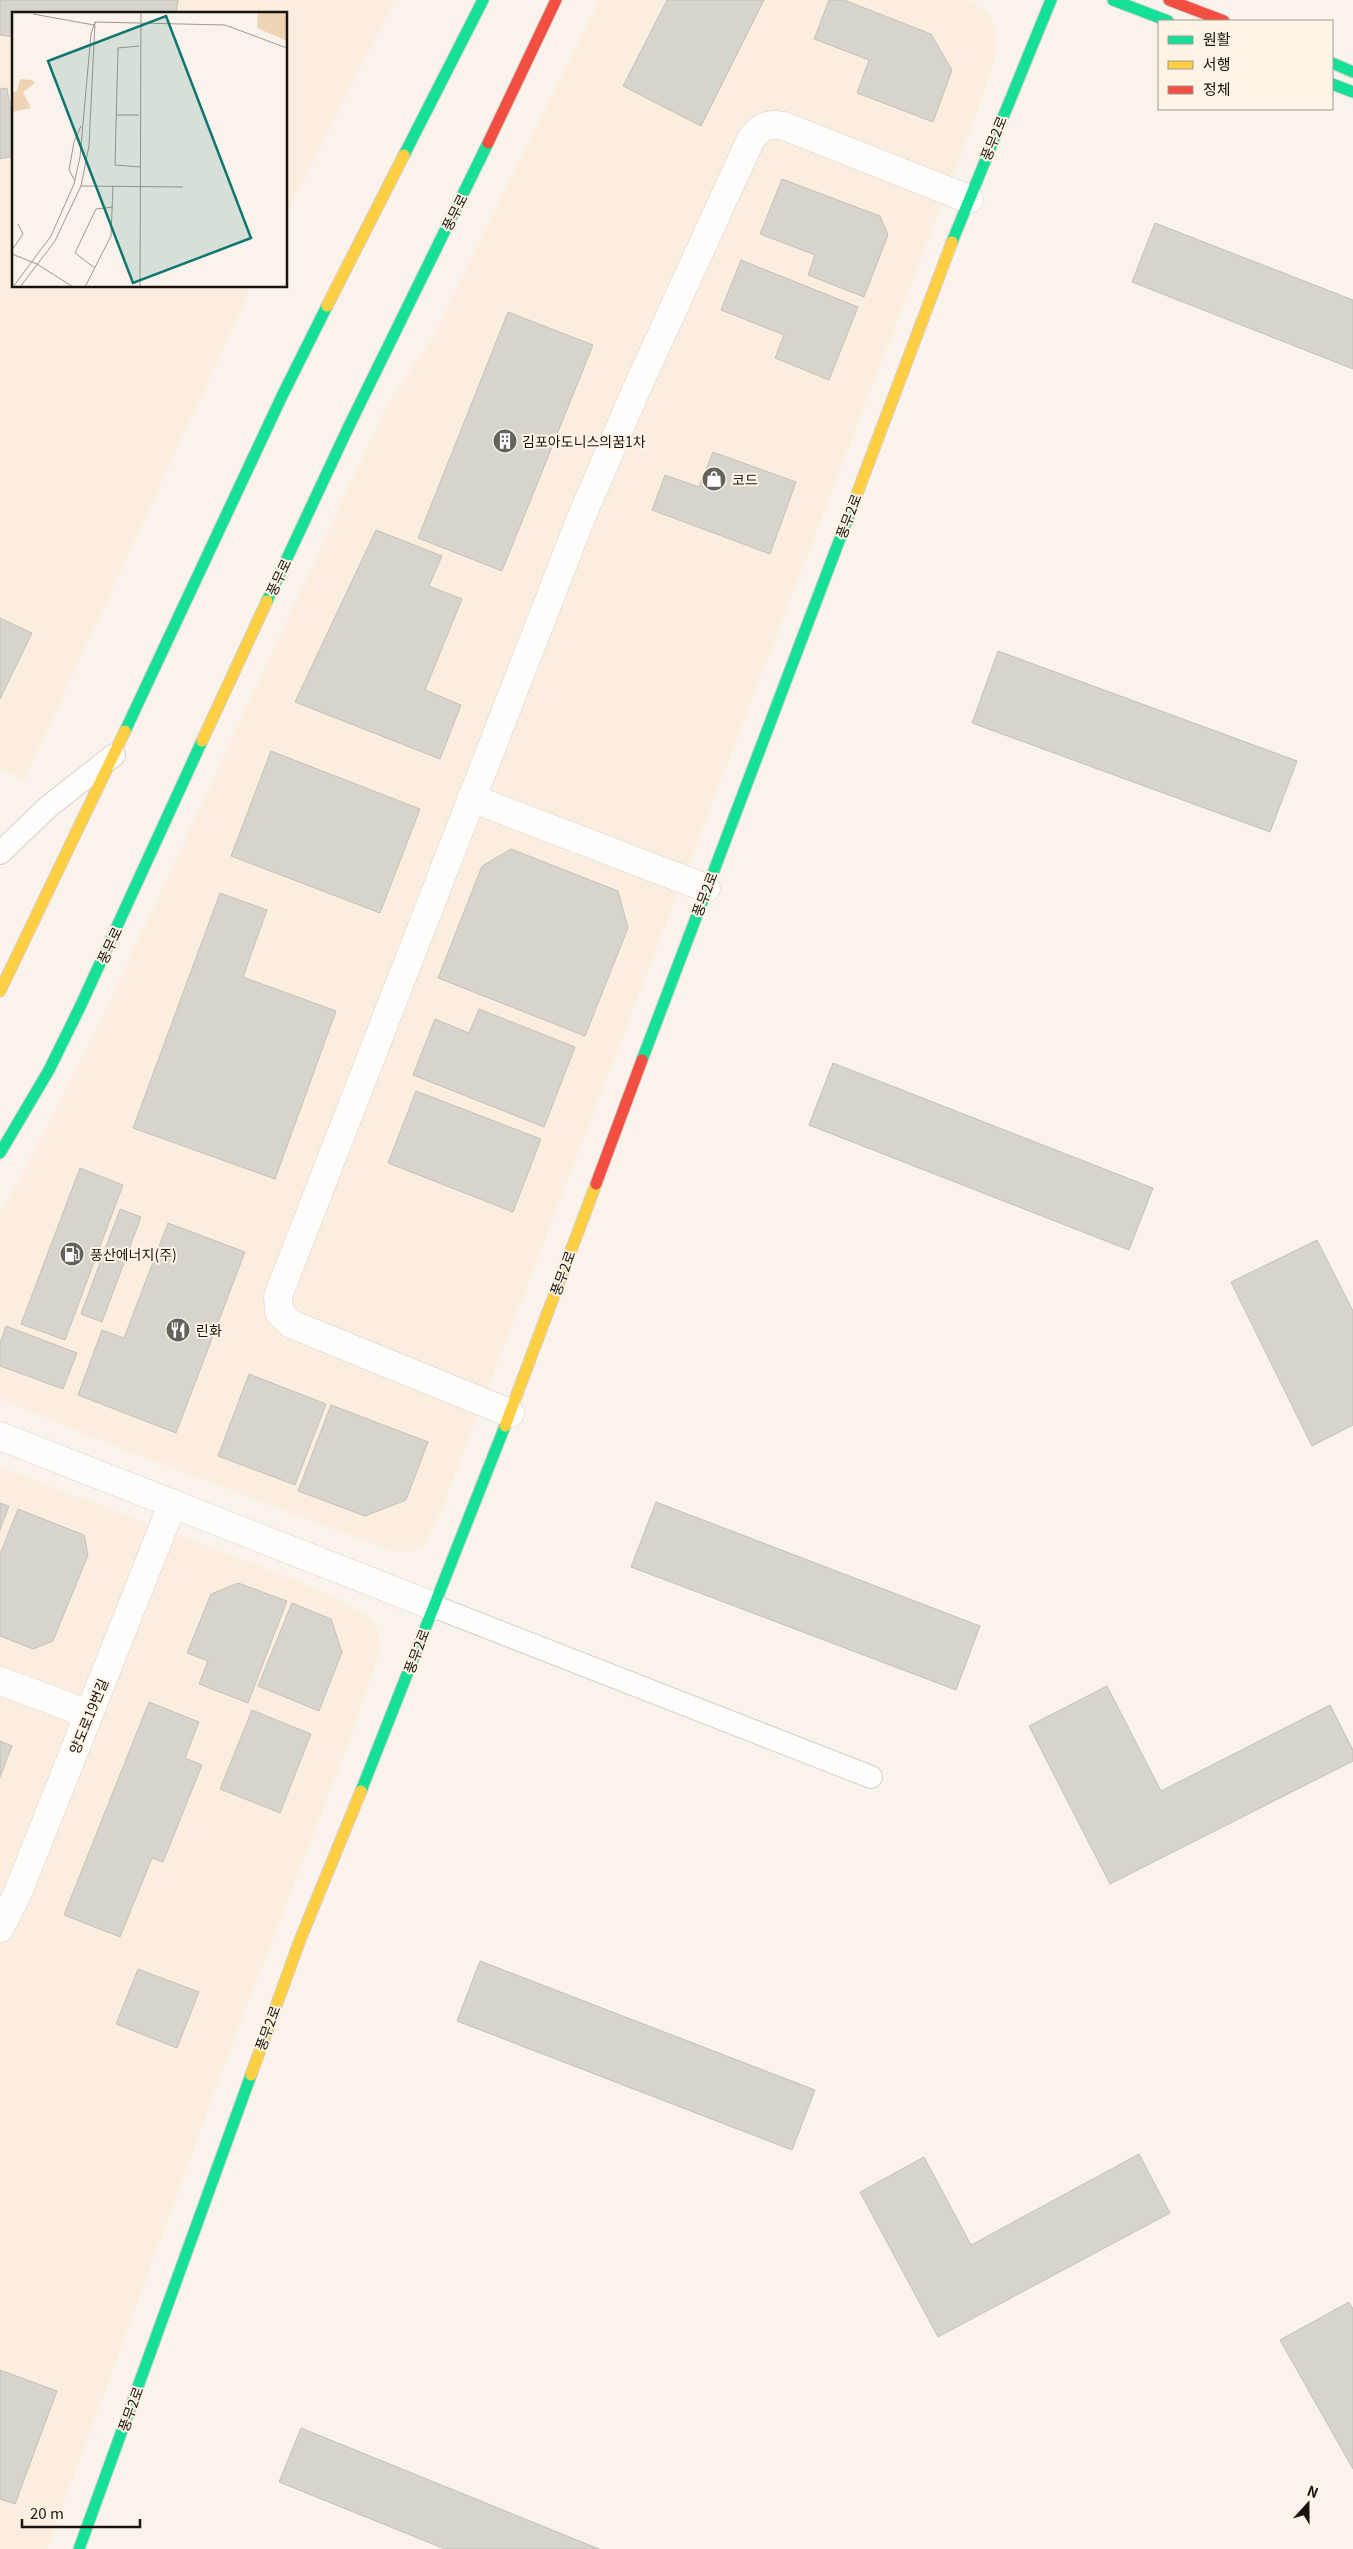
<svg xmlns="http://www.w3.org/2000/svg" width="1353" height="2549" font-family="Georgia,'Noto Sans KR',serif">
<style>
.built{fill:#fbeedf}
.building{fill:#d7d3cd;stroke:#c5c0ba}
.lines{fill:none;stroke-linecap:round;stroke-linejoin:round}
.lane-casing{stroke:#d5d0ca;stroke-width:24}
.street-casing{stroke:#d5d0ca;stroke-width:29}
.fast-casing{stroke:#d5d0ca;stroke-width:13}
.slow-casing{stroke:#d5d0ca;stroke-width:13}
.jam-casing{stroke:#d5d0ca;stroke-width:13}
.lane{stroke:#fefdfc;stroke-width:22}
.street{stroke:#fefdfc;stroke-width:28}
.fast{stroke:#16e098;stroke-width:11}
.slow{stroke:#ffcf43;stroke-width:11}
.jam{stroke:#f24e42;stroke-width:11}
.labels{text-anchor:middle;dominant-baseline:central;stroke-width:4;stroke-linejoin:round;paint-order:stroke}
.street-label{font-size:14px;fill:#18130e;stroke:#fef3e7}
.poi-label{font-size:14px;fill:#18130e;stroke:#fef3e7;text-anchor:start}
.inset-road{fill:none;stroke:#9f9993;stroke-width:1}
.view{fill:#0f766e;fill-opacity:0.15;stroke:#0f766e;stroke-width:2.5}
.inset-edge{fill:none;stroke:#18130e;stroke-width:2.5}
</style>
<rect width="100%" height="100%" fill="#f9f3ec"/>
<g class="built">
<polygon points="0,0 395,0 286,215 286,14 14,14 14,286 252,286 24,780 0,768"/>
<polygon points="600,0 969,0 987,12 996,29 996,54 974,120 435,1526 423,1544 410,1552 392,1551 132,1453 0,1399 0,1212 20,1180 107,1008 388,403 432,339"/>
<polygon points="0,1467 291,1578 342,1601 365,1615 378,1629 380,1649 347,1747 231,2047 47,2549 0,2549"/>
</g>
<g class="building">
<polygon points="0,0 178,0 176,14 14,14 14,37 0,35"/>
<polygon points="667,0 764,0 701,126 623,86"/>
<polygon points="829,0 844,0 931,34 952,70 933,122 857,93 869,60 814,39"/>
<polygon points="7,88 14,130 14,156 0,159 0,89"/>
<polygon points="782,179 880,216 888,235 864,297 808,275 815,255 760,234"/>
<polygon points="1155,223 1353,300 1353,369 1132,282"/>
<polygon points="741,260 858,307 829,380 775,358 784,335 721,310"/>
<polygon points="508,312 593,345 502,571 418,538"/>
<polygon points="713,452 796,482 770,554 652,510 665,475 699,487"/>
<polygon points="376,530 442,556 429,586 462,599 425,690 461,705 440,759 295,702"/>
<polygon points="0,618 32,633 0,699"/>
<polygon points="998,651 1297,761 1270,832 972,723"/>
<polygon points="271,751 420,809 380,913 231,856"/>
<polygon points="511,849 618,891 628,928 585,1036 438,978 482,866"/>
<polygon points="220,893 267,910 243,977 336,1011 275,1179 133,1128"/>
<polygon points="479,1009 575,1047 544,1127 413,1075 435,1019 469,1033"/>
<polygon points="833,1063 1153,1188 1129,1250 809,1125"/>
<polygon points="416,1091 541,1139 513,1212 388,1163"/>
<polygon points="80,1168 123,1185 65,1340 21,1324"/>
<polygon points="120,1209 141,1217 102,1322 81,1314"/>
<polygon points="168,1223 245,1252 176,1433 78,1395 102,1330 124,1338"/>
<polygon points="1317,1240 1353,1311 1353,1425 1312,1446 1231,1282"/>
<polygon points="6,1326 77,1353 63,1389 0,1366 0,1343"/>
<polygon points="249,1374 326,1404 295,1485 218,1456"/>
<polygon points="331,1405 428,1442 406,1500 365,1516 298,1491"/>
<polygon points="656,1502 980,1626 956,1690 631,1567"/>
<polygon points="0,1503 9,1506 0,1530"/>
<polygon points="18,1509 84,1535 88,1555 53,1641 33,1649 0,1636 0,1554"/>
<polygon points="238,1583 287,1601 248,1703 199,1684 208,1661 187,1653 211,1594"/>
<polygon points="292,1603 331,1619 342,1652 319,1711 258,1686"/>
<polygon points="1107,1686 1161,1791 1330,1705 1353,1750 1353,1761 1110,1884 1029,1726"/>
<polygon points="149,1702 199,1722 185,1758 202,1765 163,1862 152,1858 120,1937 64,1915"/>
<polygon points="252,1710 311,1734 280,1813 220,1789"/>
<polygon points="0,1741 12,1746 0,1777"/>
<polygon points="480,1961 815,2090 792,2150 457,2021"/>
<polygon points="138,1969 199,1992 177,2048 116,2024"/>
<polygon points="1139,2154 1170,2213 938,2337 860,2192 924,2157 971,2245"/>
<polygon points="1349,2302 1353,2309 1353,2469 1280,2340"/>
<polygon points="0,2370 57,2391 15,2504 0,2499"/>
<polygon points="301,2428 599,2549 445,2549 279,2482"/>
</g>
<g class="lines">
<defs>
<g id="lane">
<polyline points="0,853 48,807 114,755"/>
<polyline points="433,1606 871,1777"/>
</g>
<g id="street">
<polyline points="471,798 706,888"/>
<path d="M510 1413 291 1324 279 1312 278 1296 581 518 637 388 751 139C761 126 768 123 784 126L969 199"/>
<polyline points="0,1436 433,1606"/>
<polyline points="0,1681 89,1714"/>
<polyline points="0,1928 18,1892 173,1503"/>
</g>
<g id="fast">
<polyline points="1113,0 1168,21"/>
<polyline points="1332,63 1353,72"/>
<polyline points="1332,84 1353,92"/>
<polyline points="404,155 483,0"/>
<polyline points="952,242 1051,0"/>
<polyline points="267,601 348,428 488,143"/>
<polyline points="125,731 282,396 327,306"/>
<polyline points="642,1060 855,499"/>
<polyline points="0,1153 49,1070 80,1007 202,741"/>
<polyline points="361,1791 505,1426"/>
<polyline points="79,2549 251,2075"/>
</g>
<g id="slow">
<polyline points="327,306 404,155"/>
<polyline points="855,499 952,242"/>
<polyline points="202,741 267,601"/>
<polyline points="0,991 125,731"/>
<polyline points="505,1426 596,1184"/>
<polyline points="251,2075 300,1940 361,1791"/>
</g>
<g id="jam">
<polyline points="1169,0 1224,21"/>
<polyline points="488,143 556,0"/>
<polyline points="596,1184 642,1060"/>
</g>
</defs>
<use href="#lane" class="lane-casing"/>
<use href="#street" class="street-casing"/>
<use href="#fast" class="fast-casing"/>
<use href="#slow" class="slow-casing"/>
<use href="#jam" class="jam-casing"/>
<use href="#lane" class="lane"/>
<use href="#street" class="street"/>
<use href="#fast" class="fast"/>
<use href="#slow" class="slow"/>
<use href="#jam" class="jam"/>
</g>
<defs>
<symbol id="building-disc" viewBox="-11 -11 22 22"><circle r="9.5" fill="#67615c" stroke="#fef3e7"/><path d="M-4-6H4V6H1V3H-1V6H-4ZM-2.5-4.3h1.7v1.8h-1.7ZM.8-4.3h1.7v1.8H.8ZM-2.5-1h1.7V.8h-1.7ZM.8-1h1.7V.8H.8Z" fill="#fff"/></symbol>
<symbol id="shop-disc" viewBox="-11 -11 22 22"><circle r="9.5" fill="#67615c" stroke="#fef3e7"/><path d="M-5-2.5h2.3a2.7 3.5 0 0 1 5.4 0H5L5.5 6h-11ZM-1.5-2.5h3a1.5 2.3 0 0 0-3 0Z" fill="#fff"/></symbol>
<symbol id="fuel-disc" viewBox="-11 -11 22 22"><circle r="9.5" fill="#67615c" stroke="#fef3e7"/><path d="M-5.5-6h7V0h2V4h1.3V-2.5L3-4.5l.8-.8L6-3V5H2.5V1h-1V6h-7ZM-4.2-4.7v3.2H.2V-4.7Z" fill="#fff"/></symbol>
<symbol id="restaurant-disc" viewBox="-11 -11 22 22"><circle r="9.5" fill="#67615c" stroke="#fef3e7"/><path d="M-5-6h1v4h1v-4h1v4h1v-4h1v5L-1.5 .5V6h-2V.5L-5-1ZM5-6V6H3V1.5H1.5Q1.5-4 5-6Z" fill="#fff"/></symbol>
</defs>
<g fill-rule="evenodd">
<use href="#building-disc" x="491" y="427" width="28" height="28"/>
<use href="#shop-disc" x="700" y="465" width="28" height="28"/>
<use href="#fuel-disc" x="58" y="1240" width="28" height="28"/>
<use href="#restaurant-disc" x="164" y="1316" width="28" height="28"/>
</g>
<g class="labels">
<g class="street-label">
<text transform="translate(993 138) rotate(-68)">풍무2로</text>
<text transform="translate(454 212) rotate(-63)">풍무로</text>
<text transform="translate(848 516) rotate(-69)">풍무2로</text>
<text transform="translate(278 577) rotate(-65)">풍무로</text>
<text transform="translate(704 894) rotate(-69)">풍무2로</text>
<text transform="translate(109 945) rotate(-65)">풍무로</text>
<text transform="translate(562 1273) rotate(-70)">풍무2로</text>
<text transform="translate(416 1651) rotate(-69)">풍무2로</text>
<text transform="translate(88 1716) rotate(-68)">양도로19번길</text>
<text transform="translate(267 2028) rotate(-70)">풍무2로</text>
<text transform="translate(130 2409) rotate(-70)">풍무2로</text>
</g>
<g class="poi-label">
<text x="522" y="441">김포아도니스의꿈1차</text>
<text x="732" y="479">코드</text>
<text x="90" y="1254">풍산에너지(주)</text>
<text x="196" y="1330">린화</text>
</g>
</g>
<g transform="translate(12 12)">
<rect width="275" height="275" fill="#f9f3ec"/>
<path d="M246 0H275V29L245 16ZM8 67 20 68 23 71 11 80 19 96 0 100V81L5 79Z" fill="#efd4b3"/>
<path class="inset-road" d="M21 2 82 13M83 10 213 13 275 36M127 34 106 36 103 153 128 155M104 103H127M63 169 57 158 62 130 69 114M69 174 171 175M0 238 11 222 6 212M0 242 25 252 61 275M83 256 63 241 84 197 101 195M1 275 39 224 62 172 68 145 79 22 83 10 77 134 69 174 43 229 8 275M73 275 99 224 101 174M128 275 129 0"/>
<path class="view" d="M154 4 239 226 121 271 36 49Z"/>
<rect width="275" height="275" class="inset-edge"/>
</g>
<rect x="1158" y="20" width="175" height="90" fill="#fef3e7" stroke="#a29990"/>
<rect x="1168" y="36" width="25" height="8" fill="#16e098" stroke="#a29990"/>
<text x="1203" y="45" font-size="15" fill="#18130e">원활</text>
<rect x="1168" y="61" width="25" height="8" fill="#ffcf43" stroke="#a29990"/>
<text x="1203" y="70" font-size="15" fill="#18130e">서행</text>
<rect x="1168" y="86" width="25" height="8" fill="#f24e42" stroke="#a29990"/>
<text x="1203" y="95" font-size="15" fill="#18130e">정체</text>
<g transform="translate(1308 2504) rotate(21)" stroke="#fef3e7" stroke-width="4" paint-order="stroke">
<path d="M0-4L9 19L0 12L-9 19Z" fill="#18130e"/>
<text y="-8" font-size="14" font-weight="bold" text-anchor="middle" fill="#18130e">N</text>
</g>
<path d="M22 2519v8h118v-8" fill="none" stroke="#18130e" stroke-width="2.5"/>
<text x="30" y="2519" font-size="15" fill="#18130e" stroke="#fef3e7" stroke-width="4" paint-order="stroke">20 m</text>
</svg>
